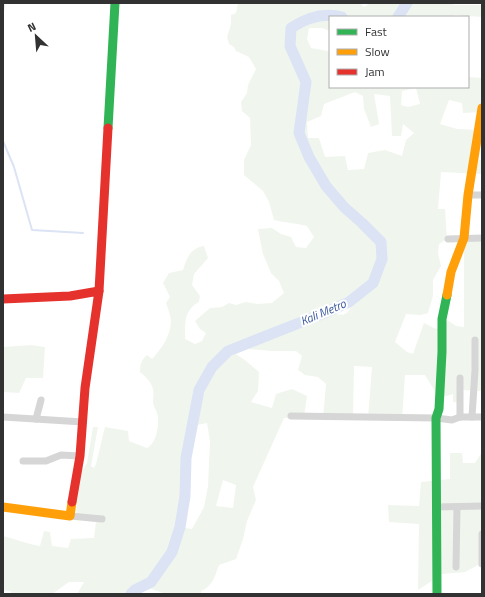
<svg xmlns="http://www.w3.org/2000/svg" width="485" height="597" font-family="'Titillium Web',sans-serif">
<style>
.green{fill:#f0f6ee;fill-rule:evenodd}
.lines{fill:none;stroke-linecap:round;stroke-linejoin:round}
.stream{stroke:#dbe3f4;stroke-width:2}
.river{stroke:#dbe3f4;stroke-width:11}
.street{stroke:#d6d6d6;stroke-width:7}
.fast{stroke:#30b455;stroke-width:9}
.slow{stroke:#ff9f0a;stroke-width:9}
.jam{stroke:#e5322d;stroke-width:9}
.labels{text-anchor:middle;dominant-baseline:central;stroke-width:4;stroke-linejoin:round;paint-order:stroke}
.water-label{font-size:12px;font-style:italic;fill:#3a589b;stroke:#fff}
</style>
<rect width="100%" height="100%" fill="#fff"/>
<g class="green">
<path d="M238 3H360L364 7 370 3H445L456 5H482V17L454 15 453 17H330V31L322 28H309L307 39 311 48 328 51 330 54V87L336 88 337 87H468V77L482 78V112L463 113 462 103 449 100 440 124 457 129 482 130V146L473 145 472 159 482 160V174L441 172 438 209H445L447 239 439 244 438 253 441 266 433 280V296L428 313 421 315 406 314 395 342 407 352 413 354 424 323 436 329 447 320 456 326 464 327V238L482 240V391L462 390V403L453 402V394L439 398 425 375H405L402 419 368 418 372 367 354 366 353 417 323 418 326 384 318 377 305 375 298 370 302 356 296 351H272L248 349 236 354 246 361 259 372 258 391 251 402 272 408 276 394 292 389 307 396 304 417 284 418 253 487 256 500 247 521 243 539 236 559 219 565C215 576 213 586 201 591V594H166L146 587 140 594H77L84 582H69L52 594H11V591L3 590V536C16 539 27 544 40 546L44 531 50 532 52 546 68 548 71 539 94 538 96 522 76 519 77 502 73 501 81 471 84 468 87 463 93 427H98L91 466 94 468 96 464 105 427 128 431 129 441 147 448C157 443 160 423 157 413 156 409 153 406 153 402 153 398 154 393 153 389 151 382 146 377 140 372 140 365 141 360 147 355L152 359C161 349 170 337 171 322 171 316 168 309 166 303L170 297 163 283 169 273 183 270C187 257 191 248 204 246L208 258 194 274 192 285 200 296 199 302C184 310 185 323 185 339L195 344 202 341 206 333 200 329 195 321 210 308 222 307 229 303 236 305 246 302 257 304 272 303 284 293 279 281 271 273 263 254 258 229 272 228 281 234 291 237 296 247 306 248 314 237 307 226C296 223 285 223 274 220L269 202 263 191 244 175V160L251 145 250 118 242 111 241 102 247 93 248 85 256 69 249 57 236 51 234 47 229 44 227 37 231 24V15L236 13ZM416 88 420 104 408 107 401 105 402 91ZM355 92 363 96 364 109 371 127 379 124 374 94 390 96 392 136H401L403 124 414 133 406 140 402 156 385 150 368 153 364 169 348 170 345 156 325 157 319 138H308L307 122 321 116 324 104ZM357 296 348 312 343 315 328 313 349 302ZM207 423 210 441 208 486 204 507 192 529 180 527 185 496 186 458 192 426ZM223 480 236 485 233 508 216 506Z"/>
<polygon points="31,345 45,347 43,378 26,378 19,393 3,392 3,347"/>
<polygon points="482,452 482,559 480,564 465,572 442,574 418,590 419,524 389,522 388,505 419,506 421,482 450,479 450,453 462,453 463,463 475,463"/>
</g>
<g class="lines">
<g class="stream">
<polyline points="3,12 4,3"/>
<polyline points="3,141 14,167 32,230 83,233"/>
</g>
<g class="river">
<polyline points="398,17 407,3"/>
<path d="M131 594 135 590 151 582 172 552 180 527 185 496 186 458 199 390 212 367 228 351 327 312 349 302 373 283 382 259 381 242 362 223 344 207 326 186 309 157 299 133 306 82 290 46 291 28C306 18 323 12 342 17"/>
</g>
<g class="street">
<polyline points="468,195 482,195"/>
<polyline points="448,239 482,238"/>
<polyline points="460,378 460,417"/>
<polyline points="291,416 436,418 452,420 460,417 482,417"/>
<polyline points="3,417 83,422"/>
<polyline points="472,417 475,370 475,340"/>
<polyline points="36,419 41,400"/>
<polyline points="23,461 46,461 61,455 80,456"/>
<polyline points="436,507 482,506"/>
<polyline points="70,516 102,519"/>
<polyline points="482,564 482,534"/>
<polyline points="456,567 457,507"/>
</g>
<g class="fast">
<polyline points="108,128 115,3"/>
<polyline points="437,594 436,418 439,409 442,352 442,319 447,295"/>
</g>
<g class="slow">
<polyline points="447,295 451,272 464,238 468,195 482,108"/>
<polyline points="3,507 70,516 72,502"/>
</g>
<g class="jam">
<polyline points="99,291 108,128"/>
<polyline points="3,299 70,296 99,291 85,388 80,456 72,502"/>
</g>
</g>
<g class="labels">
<g class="water-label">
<text transform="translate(323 312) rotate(-23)">Kali Metro</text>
</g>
</g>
<rect width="485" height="597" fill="none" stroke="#323232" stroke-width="8"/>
<rect x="329" y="16" width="140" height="72" fill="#ffffff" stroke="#adadad"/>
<rect x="337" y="29" width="20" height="6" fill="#30b455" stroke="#adadad"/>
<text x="365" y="36" font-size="12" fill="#323232">Fast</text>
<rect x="337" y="49" width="20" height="6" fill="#ff9f0a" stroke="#adadad"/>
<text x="365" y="56" font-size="12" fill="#323232">Slow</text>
<rect x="337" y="69" width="20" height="6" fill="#e5322d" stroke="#adadad"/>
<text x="365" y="76" font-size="12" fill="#323232">Jam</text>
<g transform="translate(36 36) rotate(334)" stroke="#ffffff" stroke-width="3" paint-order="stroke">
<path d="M0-3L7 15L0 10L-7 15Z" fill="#323232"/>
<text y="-6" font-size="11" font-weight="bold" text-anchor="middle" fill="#323232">N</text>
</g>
</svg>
